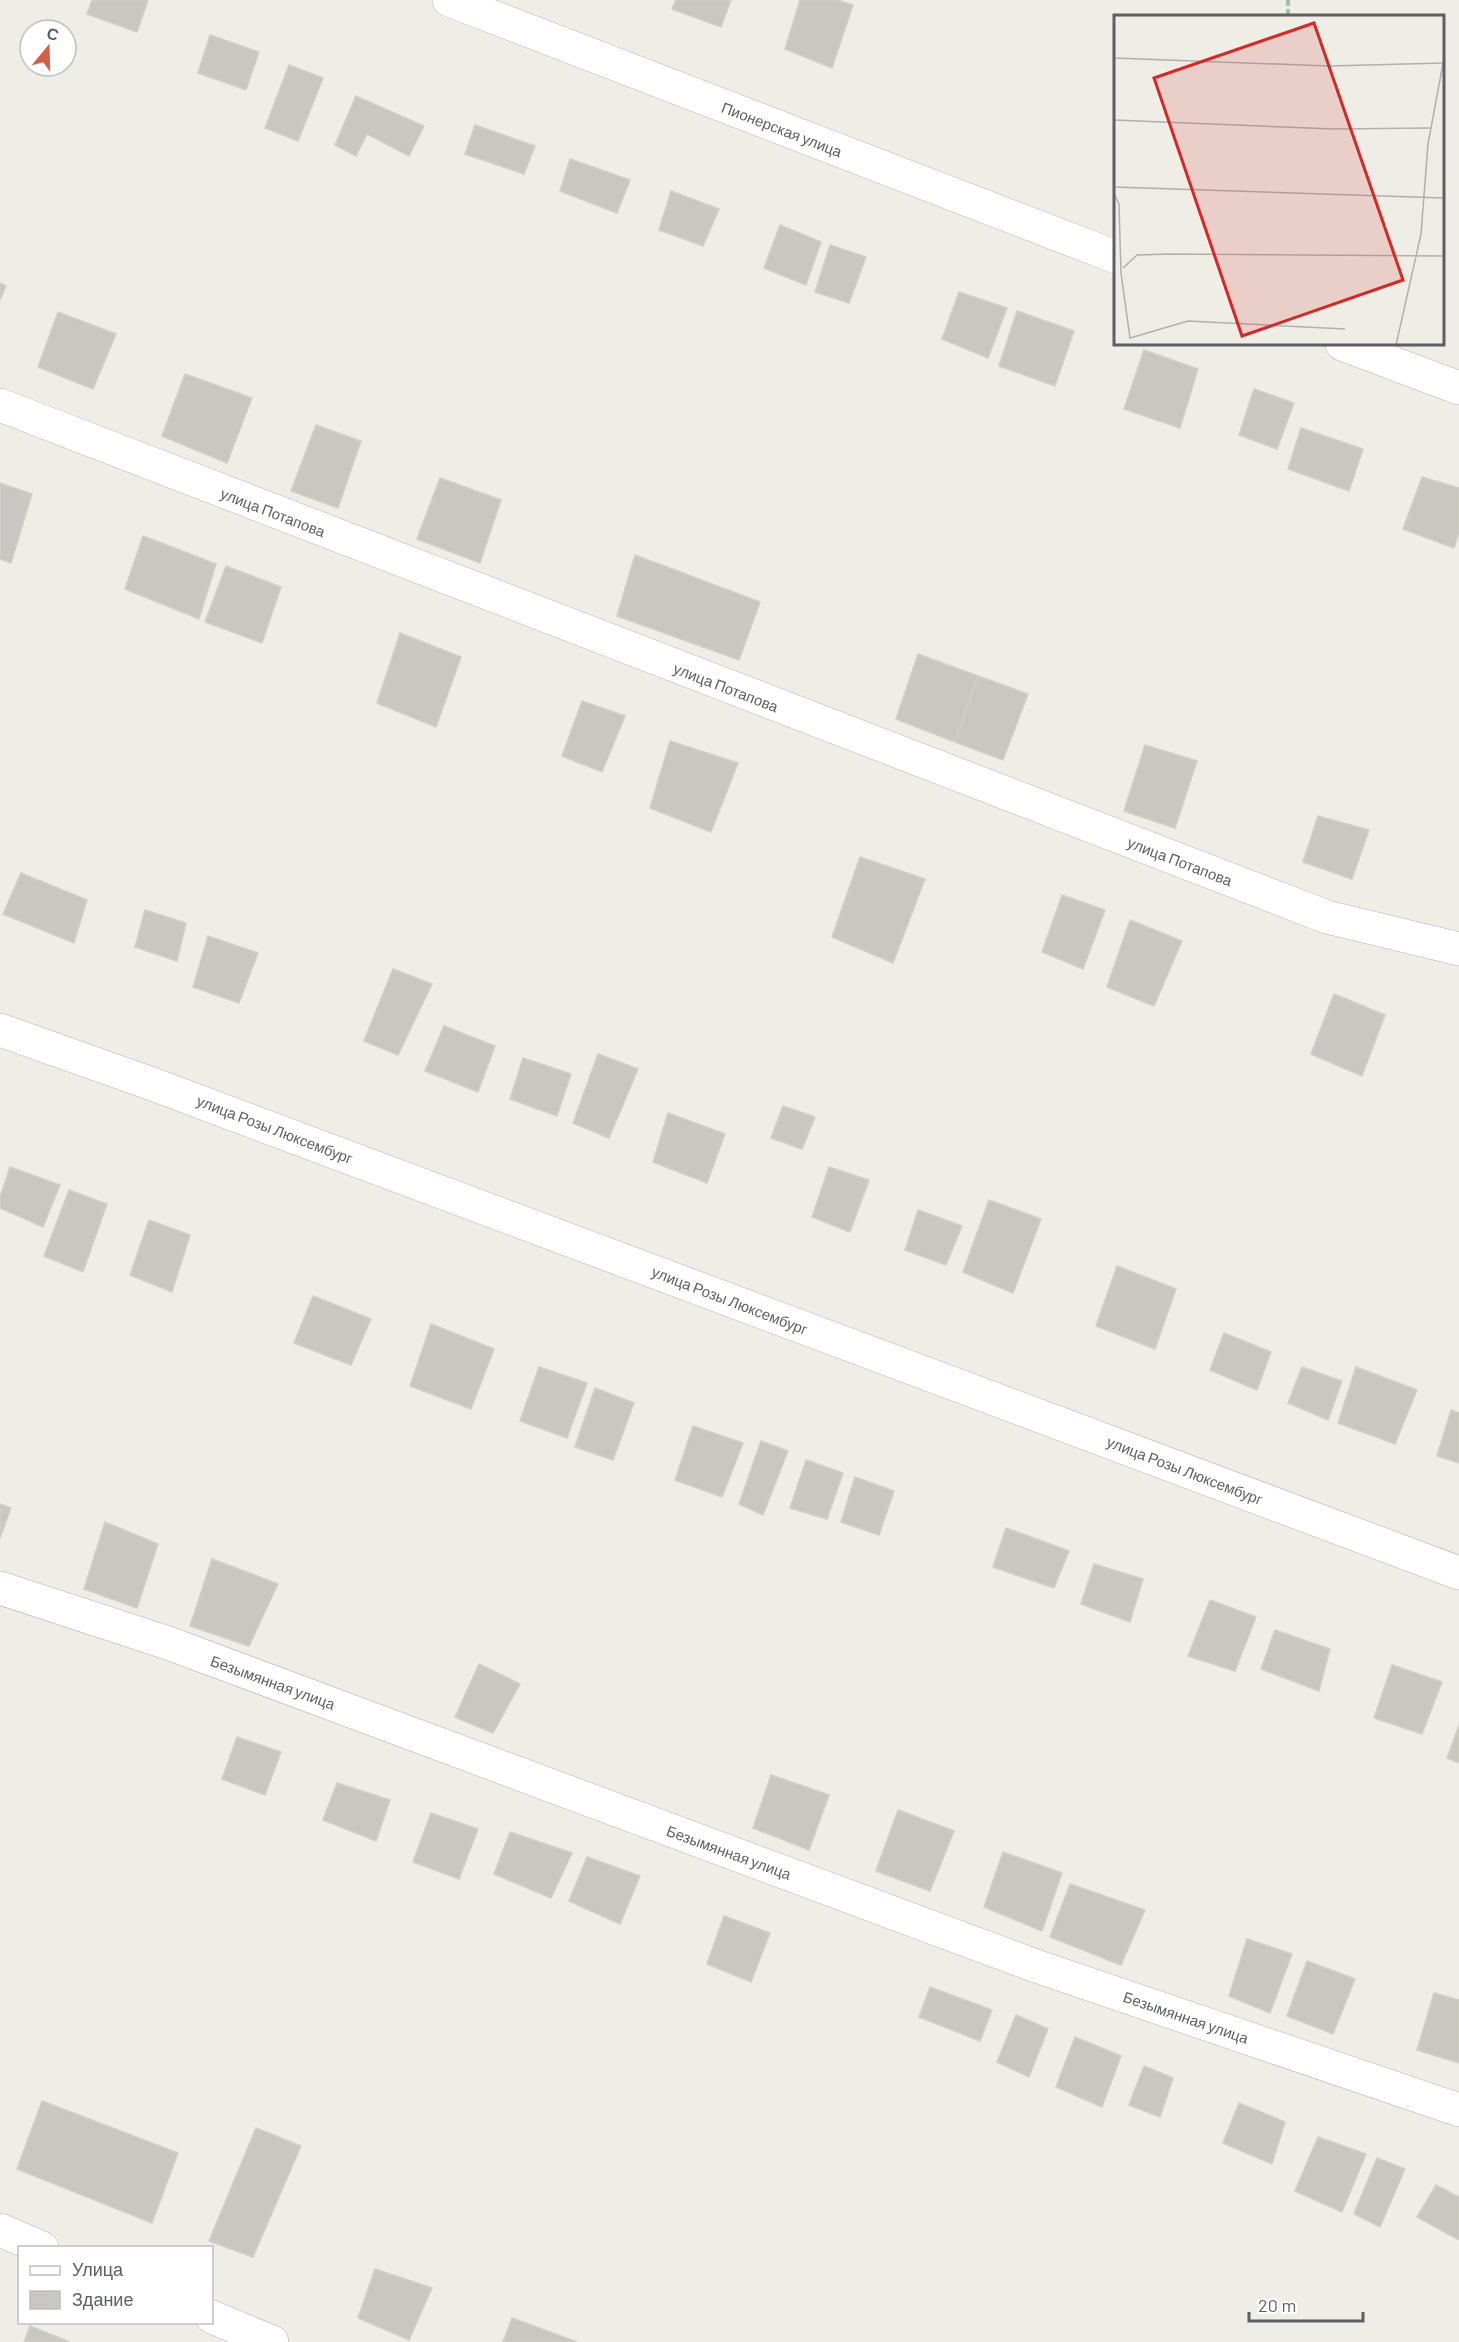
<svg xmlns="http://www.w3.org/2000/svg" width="1459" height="2342" font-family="Barlow,sans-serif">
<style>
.building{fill:#c9c7c2;stroke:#d2cfc4;stroke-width:1.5}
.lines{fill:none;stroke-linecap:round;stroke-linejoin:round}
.street-casing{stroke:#b3b4b9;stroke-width:34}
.path{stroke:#9fc2ad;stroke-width:4;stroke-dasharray:6 3;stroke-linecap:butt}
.street{stroke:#fff;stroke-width:33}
.labels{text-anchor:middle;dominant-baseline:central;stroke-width:5;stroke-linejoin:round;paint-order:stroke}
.street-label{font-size:15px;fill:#5d5f64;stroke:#fff}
.inset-road{fill:none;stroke:#b0b0ae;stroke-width:1.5}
.view{fill:#d62828;fill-opacity:0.15;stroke:#d62828;stroke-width:3}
.inset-edge{fill:none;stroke:#5d5f64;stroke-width:3}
</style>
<rect width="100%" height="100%" fill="#eeede6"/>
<g class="building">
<polygon points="92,0 148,0 137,32 87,14"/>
<polygon points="676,0 731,0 721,27 672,9"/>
<polygon points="800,0 837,0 853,5 832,68 785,49"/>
<polygon points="210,35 259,52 246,90 198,73"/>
<polygon points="289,65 323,78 298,141 265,128"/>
<polygon points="356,96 424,126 409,156 367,134 356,156 335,145"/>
<polygon points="475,125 535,146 524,174 465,154"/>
<polygon points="570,159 630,180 617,213 560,191"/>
<polygon points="671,191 719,209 703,246 659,230"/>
<polygon points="780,225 821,242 806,285 764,268"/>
<polygon points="830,245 866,257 849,303 815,292"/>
<polygon points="0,283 6,286 0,300"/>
<polygon points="959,292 1007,308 988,358 942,339"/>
<polygon points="1017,311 1074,331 1055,386 999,366"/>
<polygon points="58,312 116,334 93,389 38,367"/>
<polygon points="1144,350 1198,369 1180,428 1124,409"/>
<polygon points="185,374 252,398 227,463 162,436"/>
<polygon points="1254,389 1294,403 1277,449 1239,435"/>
<polygon points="316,425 361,441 338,508 291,491"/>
<polygon points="1301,428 1363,449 1349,491 1288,469"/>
<polygon points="1422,477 1459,488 1459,532 1454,548 1403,529"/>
<polygon points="440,478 501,500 480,563 417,539"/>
<polygon points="0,483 32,494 11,563 0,559"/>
<polygon points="143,536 216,564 199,619 125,589"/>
<polygon points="635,555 760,602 739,660 617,616"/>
<polygon points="226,566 281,587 262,643 205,622"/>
<polygon points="400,633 461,657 436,727 377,703"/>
<polygon points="918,654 978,676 955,742 896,719"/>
<polygon points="978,676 1028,694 1003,760 955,742"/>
<polygon points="582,701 625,716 602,772 562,756"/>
<polygon points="670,741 738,763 711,832 650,808"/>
<polygon points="1145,745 1197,761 1175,828 1124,811"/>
<polygon points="1318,816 1369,830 1352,879 1303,862"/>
<polygon points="860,857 925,879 893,963 832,937"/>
<polygon points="21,873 87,900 74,943 3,914"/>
<polygon points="1062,895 1105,910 1083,969 1042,952"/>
<polygon points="145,910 186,923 177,961 135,947"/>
<polygon points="1130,920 1182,941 1154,1006 1107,987"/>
<polygon points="208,936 258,953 239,1003 193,987"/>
<polygon points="393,969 432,984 398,1055 364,1041"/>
<polygon points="1334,994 1385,1015 1362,1076 1311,1054"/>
<polygon points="444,1026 495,1046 478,1092 425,1071"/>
<polygon points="598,1054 638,1069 609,1138 573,1123"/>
<polygon points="523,1058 571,1074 557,1116 510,1099"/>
<polygon points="783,1106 815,1117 802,1149 771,1138"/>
<polygon points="668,1113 725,1134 707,1183 653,1162"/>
<polygon points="10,1167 60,1185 43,1227 0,1208 0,1197"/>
<polygon points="829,1167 869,1180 850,1232 812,1217"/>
<polygon points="69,1190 107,1204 83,1272 44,1256"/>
<polygon points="989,1200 1041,1219 1013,1293 963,1272"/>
<polygon points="918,1210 962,1226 946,1265 905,1250"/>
<polygon points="149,1220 190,1235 172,1292 130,1275"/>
<polygon points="1117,1266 1176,1289 1155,1349 1096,1326"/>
<polygon points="313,1296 371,1319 351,1365 294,1343"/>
<polygon points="431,1324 494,1349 471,1409 410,1386"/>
<polygon points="1224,1333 1271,1352 1257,1390 1210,1370"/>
<polygon points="539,1367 587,1383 567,1438 520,1421"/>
<polygon points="1302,1367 1342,1381 1328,1420 1288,1403"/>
<polygon points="1356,1367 1417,1390 1395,1444 1338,1423"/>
<polygon points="595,1388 634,1403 613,1460 575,1447"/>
<polygon points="1451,1410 1459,1413 1459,1463 1437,1456"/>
<polygon points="693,1426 743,1443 722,1497 675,1480"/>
<polygon points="761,1441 788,1451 763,1515 739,1504"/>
<polygon points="806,1460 843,1473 827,1519 790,1508"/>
<polygon points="855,1477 894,1491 879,1535 841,1522"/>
<polygon points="0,1504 11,1508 0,1538"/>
<polygon points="105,1522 158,1544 137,1608 84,1589"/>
<polygon points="1006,1528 1069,1551 1054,1588 993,1567"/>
<polygon points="212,1559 278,1584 249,1646 190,1626"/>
<polygon points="1094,1564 1143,1579 1130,1622 1081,1604"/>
<polygon points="1210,1600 1256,1617 1235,1671 1188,1656"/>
<polygon points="1275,1630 1330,1649 1319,1691 1261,1669"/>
<polygon points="479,1664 520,1684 493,1733 455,1717"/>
<polygon points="1392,1665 1442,1682 1422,1734 1374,1718"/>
<polygon points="1459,1725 1459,1763 1447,1758"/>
<polygon points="237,1737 281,1752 265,1795 222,1779"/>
<polygon points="771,1775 829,1795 809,1850 753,1828"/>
<polygon points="337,1783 390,1800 376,1841 323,1820"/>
<polygon points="898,1810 954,1831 930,1891 876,1871"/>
<polygon points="431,1813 478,1829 459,1879 413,1862"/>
<polygon points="510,1832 572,1853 551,1898 494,1874"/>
<polygon points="1003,1852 1062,1873 1042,1931 984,1907"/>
<polygon points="587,1857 640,1876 620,1924 569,1901"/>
<polygon points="1070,1884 1145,1910 1121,1965 1050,1937"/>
<polygon points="724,1916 770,1933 751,1982 707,1964"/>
<polygon points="1247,1939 1292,1954 1270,2013 1229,1996"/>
<polygon points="1307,1961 1355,1979 1333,2034 1287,2016"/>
<polygon points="930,1987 992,2010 980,2041 919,2017"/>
<polygon points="1434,1993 1459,2000 1459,2063 1417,2050"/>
<polygon points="1016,2015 1048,2029 1029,2077 997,2062"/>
<polygon points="1075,2037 1121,2056 1102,2107 1056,2087"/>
<polygon points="1144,2066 1173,2078 1160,2117 1129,2105"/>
<polygon points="42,2101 178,2153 152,2223 17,2169"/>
<polygon points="1239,2103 1285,2122 1272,2164 1223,2143"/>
<polygon points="256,2128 301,2146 253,2257 209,2241"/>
<polygon points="1318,2137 1366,2154 1342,2212 1295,2191"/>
<polygon points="1377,2158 1405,2169 1380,2227 1354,2214"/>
<polygon points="1436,2185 1459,2197 1459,2240 1417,2217"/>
<polygon points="375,2269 432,2288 409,2340 358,2318"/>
<polygon points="512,2318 577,2342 503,2342"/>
<polygon points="30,2326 70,2342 24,2342"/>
</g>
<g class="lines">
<defs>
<g id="street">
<polyline points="449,0 1116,257"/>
<polyline points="1342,344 1459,388"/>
<polyline points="0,405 1327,917 1459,949"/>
<polyline points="0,1030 155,1085 1459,1573"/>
<polyline points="0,1588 168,1643 1033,1965 1459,2110"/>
<polyline points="0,2230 42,2248"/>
<polyline points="212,2317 272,2342"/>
</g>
</defs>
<use href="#street" class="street-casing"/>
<polyline class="path" points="1288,0 1288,16"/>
<use href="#street" class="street"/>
</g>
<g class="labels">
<g class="street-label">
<text transform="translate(782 129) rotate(21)">Пионерская улица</text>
<text transform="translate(273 512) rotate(21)">улица Потапова</text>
<text transform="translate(726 687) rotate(21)">улица Потапова</text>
<text transform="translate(1180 861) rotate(21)">улица Потапова</text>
<text transform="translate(275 1129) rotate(21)">улица Розы Люксембург</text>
<text transform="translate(730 1300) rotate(21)">улица Розы Люксембург</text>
<text transform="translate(1185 1470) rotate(21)">улица Розы Люксембург</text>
<text transform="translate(273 1682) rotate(20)">Безымянная улица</text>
<text transform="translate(729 1852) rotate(20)">Безымянная улица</text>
<text transform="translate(1186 2017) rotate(19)">Безымянная улица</text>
</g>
</g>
<g transform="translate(1114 15)">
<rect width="330" height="330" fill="#eeede6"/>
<path class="inset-road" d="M0 43 215 51 330 48M0 105 220 114 316 113M0 172 330 183M0 179 5 189 7 258 16 323 74 306 231 314M9 253 23 240 56 239 330 241M282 330 307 219 314 129 330 43"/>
<path class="view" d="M200 8 289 265 128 321 40 63Z"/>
<rect width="330" height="330" class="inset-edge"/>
</g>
<rect x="18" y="2246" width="195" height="78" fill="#ffffff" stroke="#bebfc1" stroke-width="1.5"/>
<rect x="30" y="2266" width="30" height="9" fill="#ffffff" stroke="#bebfc1" stroke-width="1.5"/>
<text x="72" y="2276" font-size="18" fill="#5d5f64">Улица</text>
<rect x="30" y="2291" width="30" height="18" fill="#c9c7c2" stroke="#bebfc1" stroke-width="1.5"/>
<text x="72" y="2306" font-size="18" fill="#5d5f64">Здание</text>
<g transform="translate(48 48) rotate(19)"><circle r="28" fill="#ffffff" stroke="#bebfc1" stroke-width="1.5"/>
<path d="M0-4.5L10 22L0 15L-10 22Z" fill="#d46045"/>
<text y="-9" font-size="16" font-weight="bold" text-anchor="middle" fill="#5d5f64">С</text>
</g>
<path d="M1249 2312v9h114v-9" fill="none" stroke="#5d5f64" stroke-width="3"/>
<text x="1258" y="2312" font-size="18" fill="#5d5f64" stroke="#ffffff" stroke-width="4.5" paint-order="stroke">20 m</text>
</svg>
